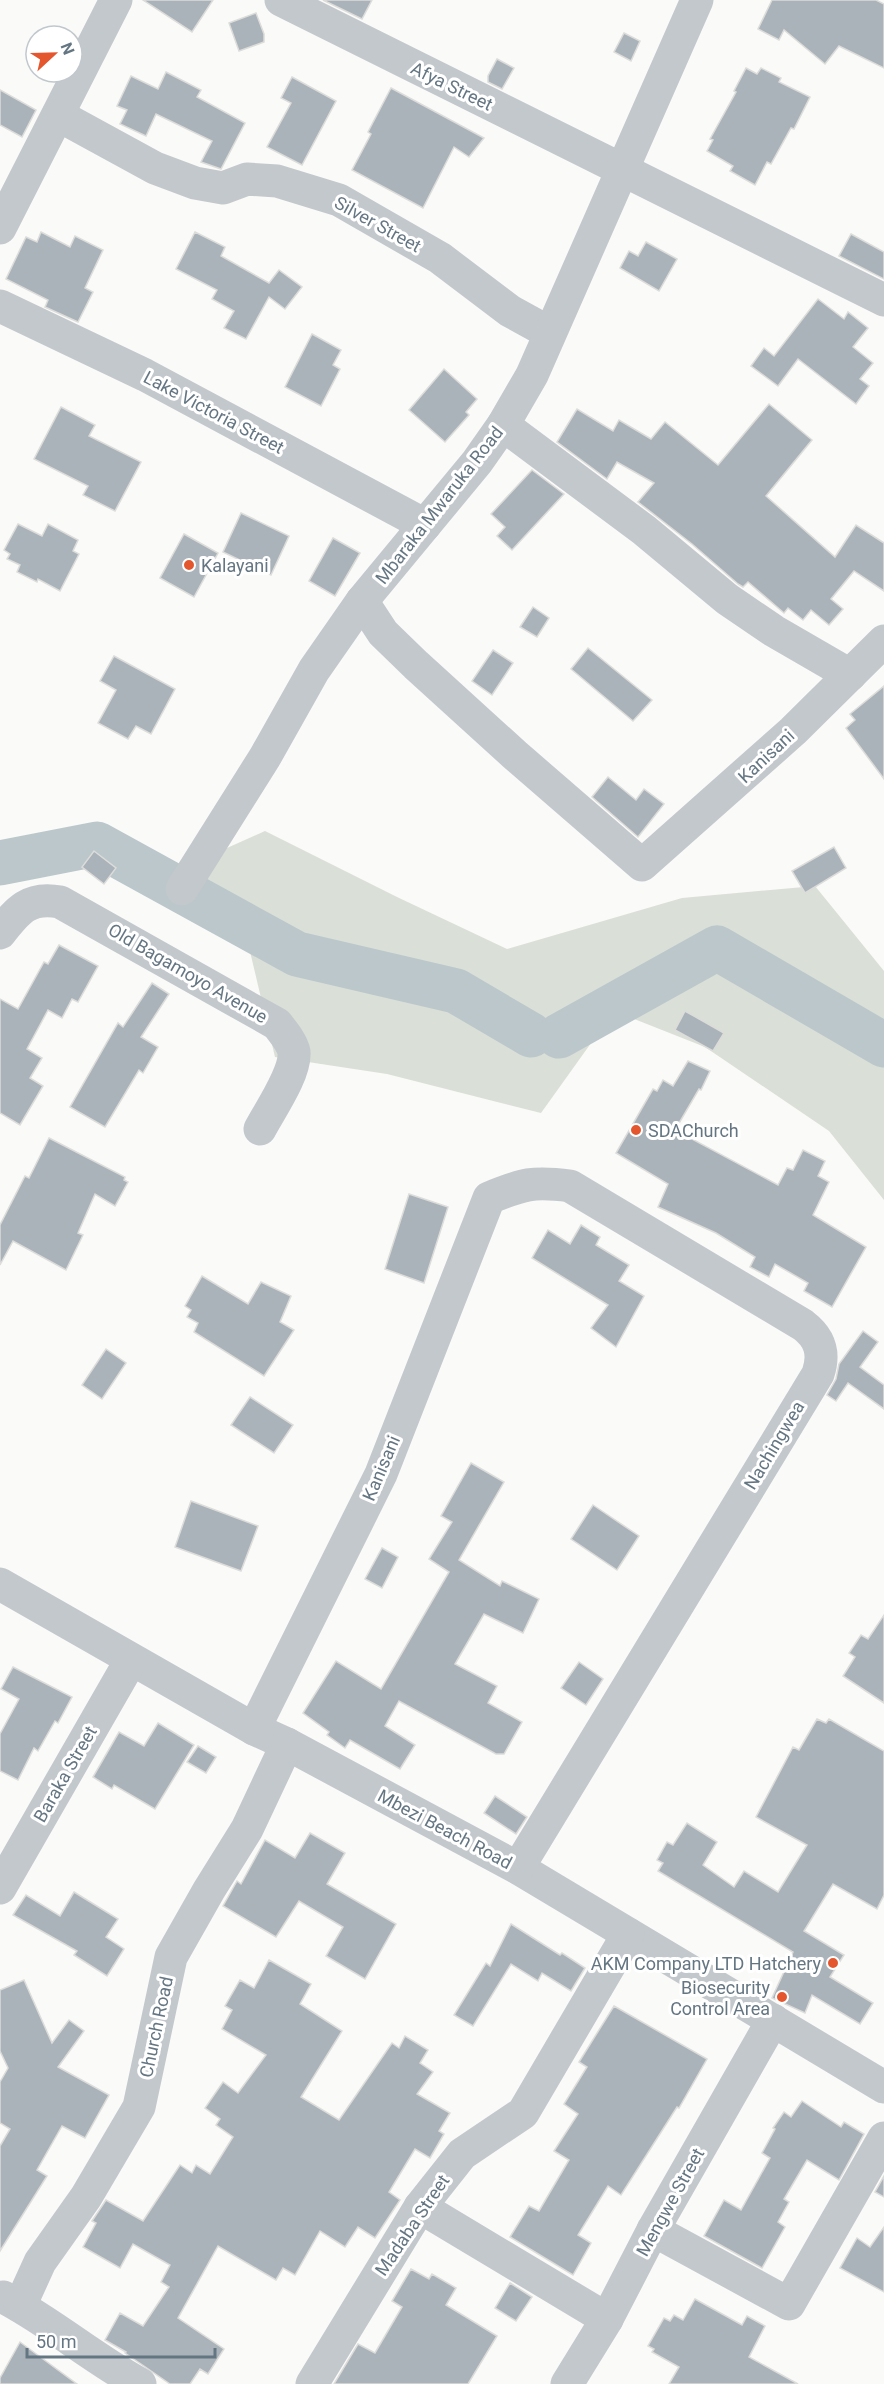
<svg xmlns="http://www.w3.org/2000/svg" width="884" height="2384" font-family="Roboto,sans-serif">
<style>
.green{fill:#dadfd7}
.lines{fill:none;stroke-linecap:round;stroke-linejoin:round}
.river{stroke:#bbc7cb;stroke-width:45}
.building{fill:#aab3b9;stroke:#dcdcda;stroke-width:1.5}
.minor{stroke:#c3c8cc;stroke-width:33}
.poi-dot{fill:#e4572e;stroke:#fff;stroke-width:2}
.labels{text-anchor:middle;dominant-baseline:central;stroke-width:6;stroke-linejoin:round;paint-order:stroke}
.street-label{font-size:18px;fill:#657683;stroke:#fff}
.poi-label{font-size:18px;fill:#657683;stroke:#fff;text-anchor:start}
</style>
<rect width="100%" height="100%" fill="#fafaf8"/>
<polygon class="green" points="265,831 397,897 507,949 682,898 815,886 884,971 884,1200 829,1131 705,1047 614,1011 541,1113 387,1074 275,1057 248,943 140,887"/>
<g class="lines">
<g class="river">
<polyline points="0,863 97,844 297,954 456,991 531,1035"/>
<polyline points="559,1036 717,948 884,1045"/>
</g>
</g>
<g class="building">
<polygon points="143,0 213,0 192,32"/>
<polygon points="323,0 372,0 362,19"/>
<polygon points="772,0 876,0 884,4 884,68 839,46 825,64 784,30 779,40 758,29"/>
<polygon points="256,13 264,34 264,42 239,51 229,23"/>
<polygon points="624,33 640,41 631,61 614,52"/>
<polygon points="497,59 514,68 502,89 488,82 488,76"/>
<polygon points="746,68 757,74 761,68 781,78 779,82 810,97 794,129 791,128 771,164 767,162 755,185 730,171 733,166 707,151 713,140 710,139 736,92 734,91"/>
<polygon points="166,72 201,90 197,97 245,123 221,169 201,162 212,141 156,114 146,136 120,124 127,110 117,106 131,76 158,89"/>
<polygon points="292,77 336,101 302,165 267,147 291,103 281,98"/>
<polygon points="391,88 484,138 469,157 454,147 423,208 352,170 371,134 368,132"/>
<polygon points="0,90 36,110 22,137 0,125"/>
<polygon points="41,232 70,247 75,236 103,250 85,288 93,292 78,322 45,307 48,300 6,279 26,237 37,242"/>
<polygon points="195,232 225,247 221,256 269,283 279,270 302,287 285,309 269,297 246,339 224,328 234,311 212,299 217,290 176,269"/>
<polygon points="851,234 884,252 884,279 839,256"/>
<polygon points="646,242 677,259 659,291 620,268 629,251 638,256"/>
<polygon points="818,299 844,319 848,312 868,328 853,347 873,363 860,379 869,386 856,404 798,359 778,386 751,366 764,348 774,356"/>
<polygon points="312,334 341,350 333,365 340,369 321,406 285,387"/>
<polygon points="444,369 477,399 466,412 469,415 445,442 409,410"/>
<polygon points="769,404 812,440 766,496 835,557 856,525 884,543 884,591 854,571 831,599 843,609 829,625 811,610 803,620 788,608 784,613 748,582 743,587 738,584 692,544 638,502 654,483 617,462 607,479 557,442 577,409 613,431 619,420 651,439 665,422 718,465"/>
<polygon points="61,407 95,425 89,436 141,462 115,511 83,495 88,486 34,459"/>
<polygon points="532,470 564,494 512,550 497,536 505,527 491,514"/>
<polygon points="241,513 289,536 271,575 223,552"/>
<polygon points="18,524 42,536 48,524 78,540 73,551 79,554 60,591 38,579 37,582 17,572 20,565 7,559 10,554 4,550"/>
<polygon points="184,534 218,553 194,597 160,578"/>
<polygon points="333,538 360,553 335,596 309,581"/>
<polygon points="533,607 549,618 537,637 520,627"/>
<polygon points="588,648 652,700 633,721 571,669"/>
<polygon points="493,650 513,663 492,695 472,681"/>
<polygon points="114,656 175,689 151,734 136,726 128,739 98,723 116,690 100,681"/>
<polygon points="884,686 884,779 846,728 855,720 850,714"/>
<polygon points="608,777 636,800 644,789 664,804 638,837 592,797"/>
<polygon points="834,847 846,868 805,893 792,871"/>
<polygon points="94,851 116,868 104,884 82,867"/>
<polygon points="59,945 98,966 78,1002 72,999 62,1018 48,1010 27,1049 42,1058 30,1078 43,1086 20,1125 0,1113 0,999 18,1009 44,962 48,964"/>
<polygon points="152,983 169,994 141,1037 158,1047 143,1073 139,1070 105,1127 70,1107 118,1023 123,1027"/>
<polygon points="685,1011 724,1033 713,1051 675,1030"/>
<polygon points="688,1061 710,1071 701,1090 699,1089 675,1130 778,1185 787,1168 793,1170 803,1150 825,1161 818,1176 829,1182 813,1215 866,1247 832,1307 804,1291 808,1283 775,1264 769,1277 750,1267 755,1257 716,1233 658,1207 668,1184 616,1153 653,1089 657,1091 663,1080 673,1086"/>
<polygon points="49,1138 125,1177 124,1180 128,1182 115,1206 95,1194 78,1233 83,1235 66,1270 13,1241 0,1265 0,1225 25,1176 29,1178"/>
<polygon points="409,1194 448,1207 424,1283 385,1269"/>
<polygon points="581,1225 600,1237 596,1245 629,1265 619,1281 644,1296 616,1347 591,1328 608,1305 532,1258 548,1230 570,1244"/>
<polygon points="202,1276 248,1304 261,1282 291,1296 280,1322 294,1330 264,1376 194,1332 198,1323 187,1317 191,1310 185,1306"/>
<polygon points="863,1331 878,1342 860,1367 884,1385 884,1409 848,1383 836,1401 827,1395 836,1379 839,1364"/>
<polygon points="106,1349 126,1363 102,1399 82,1385"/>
<polygon points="250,1397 293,1425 274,1453 231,1425"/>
<polygon points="471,1463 504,1482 459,1560 500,1586 502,1581 539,1599 523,1633 484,1614 455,1664 497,1686 488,1703 522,1722 504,1754 496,1754 399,1701 385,1726 415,1745 400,1769 350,1740 345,1748 327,1735 329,1732 303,1713 336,1661 381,1689 449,1572 429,1559 452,1522 441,1516"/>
<polygon points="191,1501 258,1526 241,1571 175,1547"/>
<polygon points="593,1505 639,1536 617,1570 571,1539"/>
<polygon points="382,1548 398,1557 382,1588 365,1579"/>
<polygon points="884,1615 884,1703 843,1676 855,1657 849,1653 861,1635 868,1639"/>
<polygon points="579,1662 603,1679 586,1705 561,1688"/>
<polygon points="13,1667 72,1697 58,1723 55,1721 38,1751 34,1748 18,1780 0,1771 0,1734 19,1699 1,1689"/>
<polygon points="817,1719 826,1723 829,1719 884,1751 884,1895 877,1909 833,1884 804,1931 844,1955 830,1977 873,2003 860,2024 812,1995 805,2013 772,1998 793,1952 658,1871 663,1863 657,1860 667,1842 673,1845 687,1823 717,1842 703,1865 734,1887 744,1871 778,1892 807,1845 756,1817 793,1747 799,1750"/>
<polygon points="158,1723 194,1745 155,1809 114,1785 112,1789 93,1777 119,1732 144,1746"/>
<polygon points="198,1746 216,1757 206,1773 187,1762"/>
<polygon points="495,1796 527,1817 516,1834 484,1813"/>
<polygon points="310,1833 345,1853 327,1884 396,1924 365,1979 326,1956 343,1927 299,1901 276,1937 223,1906 237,1881 241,1884 265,1840 295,1858"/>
<polygon points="74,1892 118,1919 106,1937 124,1949 107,1976 74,1955 77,1951 13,1915 26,1895 60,1916"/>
<polygon points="511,1924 560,1955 562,1953 585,1968 571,1991 542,1973 538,1981 511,1964 473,2026 454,2015 486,1963 490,1966"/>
<polygon points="269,1960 311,1984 300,2004 342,2031 301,2097 339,2120 392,2043 399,2048 405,2036 428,2050 420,2063 433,2072 417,2094 450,2113 439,2131 444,2134 430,2158 415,2149 389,2192 400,2200 375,2238 358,2227 345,2247 320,2231 295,2275 283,2268 276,2280 218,2246 178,2318 224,2349 208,2374 200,2369 190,2384 170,2384 125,2353 126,2352 105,2340 120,2313 143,2326 169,2287 161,2282 170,2265 133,2244 120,2268 83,2247 96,2223 92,2221 106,2200 143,2221 180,2165 192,2173 196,2165 210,2174 233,2137 216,2125 220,2119 205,2108 223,2082 238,2093 266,2055 222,2029 232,2010 225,2006 240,1980 254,1988"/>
<polygon points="24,1980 52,2043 69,2020 84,2031 58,2067 109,2095 85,2138 62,2126 37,2170 47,2176 0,2251 0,2146 10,2129 0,2123 0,2082 8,2068 0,2051 0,1990"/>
<polygon points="614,2006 707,2059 679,2108 677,2107 621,2195 608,2186 578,2235 591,2243 573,2275 510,2237 529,2206 539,2211 569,2160 554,2151 578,2114 564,2104 587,2067 579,2062"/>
<polygon points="802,2101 841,2127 844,2122 864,2134 839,2180 807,2160 784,2199 789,2202 778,2222 785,2227 762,2268 704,2236 724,2200 741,2210 770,2158 762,2153 775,2129 773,2128 784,2112 791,2117"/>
<polygon points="884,2176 884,2197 875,2192"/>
<polygon points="884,2227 884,2292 840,2268 857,2238 870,2247"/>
<polygon points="411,2269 429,2279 432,2274 456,2288 446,2305 497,2336 468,2384 334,2384 358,2344 375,2353 402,2307 392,2301"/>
<polygon points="510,2283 532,2297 516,2321 495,2308"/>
<polygon points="695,2299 742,2325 747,2316 765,2326 749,2357 798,2384 669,2384 679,2367 652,2352 654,2349 648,2346 664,2318 670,2321 674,2315 683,2320"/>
<polygon points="20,2342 77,2384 0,2384 0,2378"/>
</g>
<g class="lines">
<g class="minor">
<polyline points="281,0 884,300"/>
<polyline points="58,115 155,168 195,183 223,188 247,179 277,181 339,200 440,258 510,311 550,333"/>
<polyline points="0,228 116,0"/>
<polyline points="0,306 145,375 425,525"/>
<polyline points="503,425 644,530 727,599 774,631 850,675"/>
<polyline points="362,601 383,633 416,665 515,755 642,865 793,731 884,641"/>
<polyline points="182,889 265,757 314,670 362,601 477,462 503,425 532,375 697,0"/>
<path d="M0 933C18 910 29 896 60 902L277 1024C283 1032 292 1042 294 1052 296 1073 270 1110 260 1129"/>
<polyline points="0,1584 254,1729 287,1744 518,1868 884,2087"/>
<path d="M254 1729 381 1474 489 1198C523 1184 533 1181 570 1186L803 1325C820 1338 825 1353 818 1374L518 1868"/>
<polyline points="0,1888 131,1660"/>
<polyline points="420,2207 607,2319"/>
<polyline points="653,2230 789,2304 884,2138"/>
<path d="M3 2297C51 2322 92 2358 140 2384"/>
<polyline points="20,2306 40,2262 86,2197 139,2107 171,1957 209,1890 247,1829 287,1744"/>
<polyline points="312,2384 420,2207 462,2154 523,2113 628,1934"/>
<polyline points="567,2384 607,2319 653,2230 773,2020"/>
</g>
</g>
<g class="poi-dot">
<circle cx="189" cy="565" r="6"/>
<circle cx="636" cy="1130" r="6"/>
<circle cx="833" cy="1963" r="6"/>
<circle cx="782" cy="1997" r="6"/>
</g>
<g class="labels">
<g class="street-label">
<text transform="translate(452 86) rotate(26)">Afya Street</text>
<text transform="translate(378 224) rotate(29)">Silver Street</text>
<text transform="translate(214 412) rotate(28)">Lake Victoria Street</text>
<text transform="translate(439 505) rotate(-52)">Mbaraka Mwaruka Road</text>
<text transform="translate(766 756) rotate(-43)">Kanisani</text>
<text transform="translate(188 973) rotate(30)">Old Bagamoyo Avenue</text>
<text transform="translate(774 1445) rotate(-59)">Nachingwea</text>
<text transform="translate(381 1468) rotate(-67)">Kanisani</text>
<text transform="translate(65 1774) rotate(-60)">Baraka Street</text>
<text transform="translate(445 1829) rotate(28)">Mbezi Beach Road</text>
<text transform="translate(156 2027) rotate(-78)">Church Road</text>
<text transform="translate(670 2202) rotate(-61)">Mengwe Street</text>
<text transform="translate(412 2225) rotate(-56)">Madaba Street</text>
</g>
<g class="poi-label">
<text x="201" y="565">Kalayani</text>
<text x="648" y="1130">SDAChurch</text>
<text x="821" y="1963" text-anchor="end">AKM Company LTD Hatchery</text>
<text x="770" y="1987" text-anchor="end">Biosecurity<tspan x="770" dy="21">Control Area</tspan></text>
</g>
</g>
<g transform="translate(54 54) rotate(68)"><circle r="28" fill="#ffffff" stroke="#c1c8cd" stroke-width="1.5"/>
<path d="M0-4.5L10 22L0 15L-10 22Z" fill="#e4572e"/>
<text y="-9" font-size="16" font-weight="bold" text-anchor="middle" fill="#657683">N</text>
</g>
<path d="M27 2348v9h188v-9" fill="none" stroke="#657683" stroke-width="3"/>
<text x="36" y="2348" font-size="18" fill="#657683" stroke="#ffffff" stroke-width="4.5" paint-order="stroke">50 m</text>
</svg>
